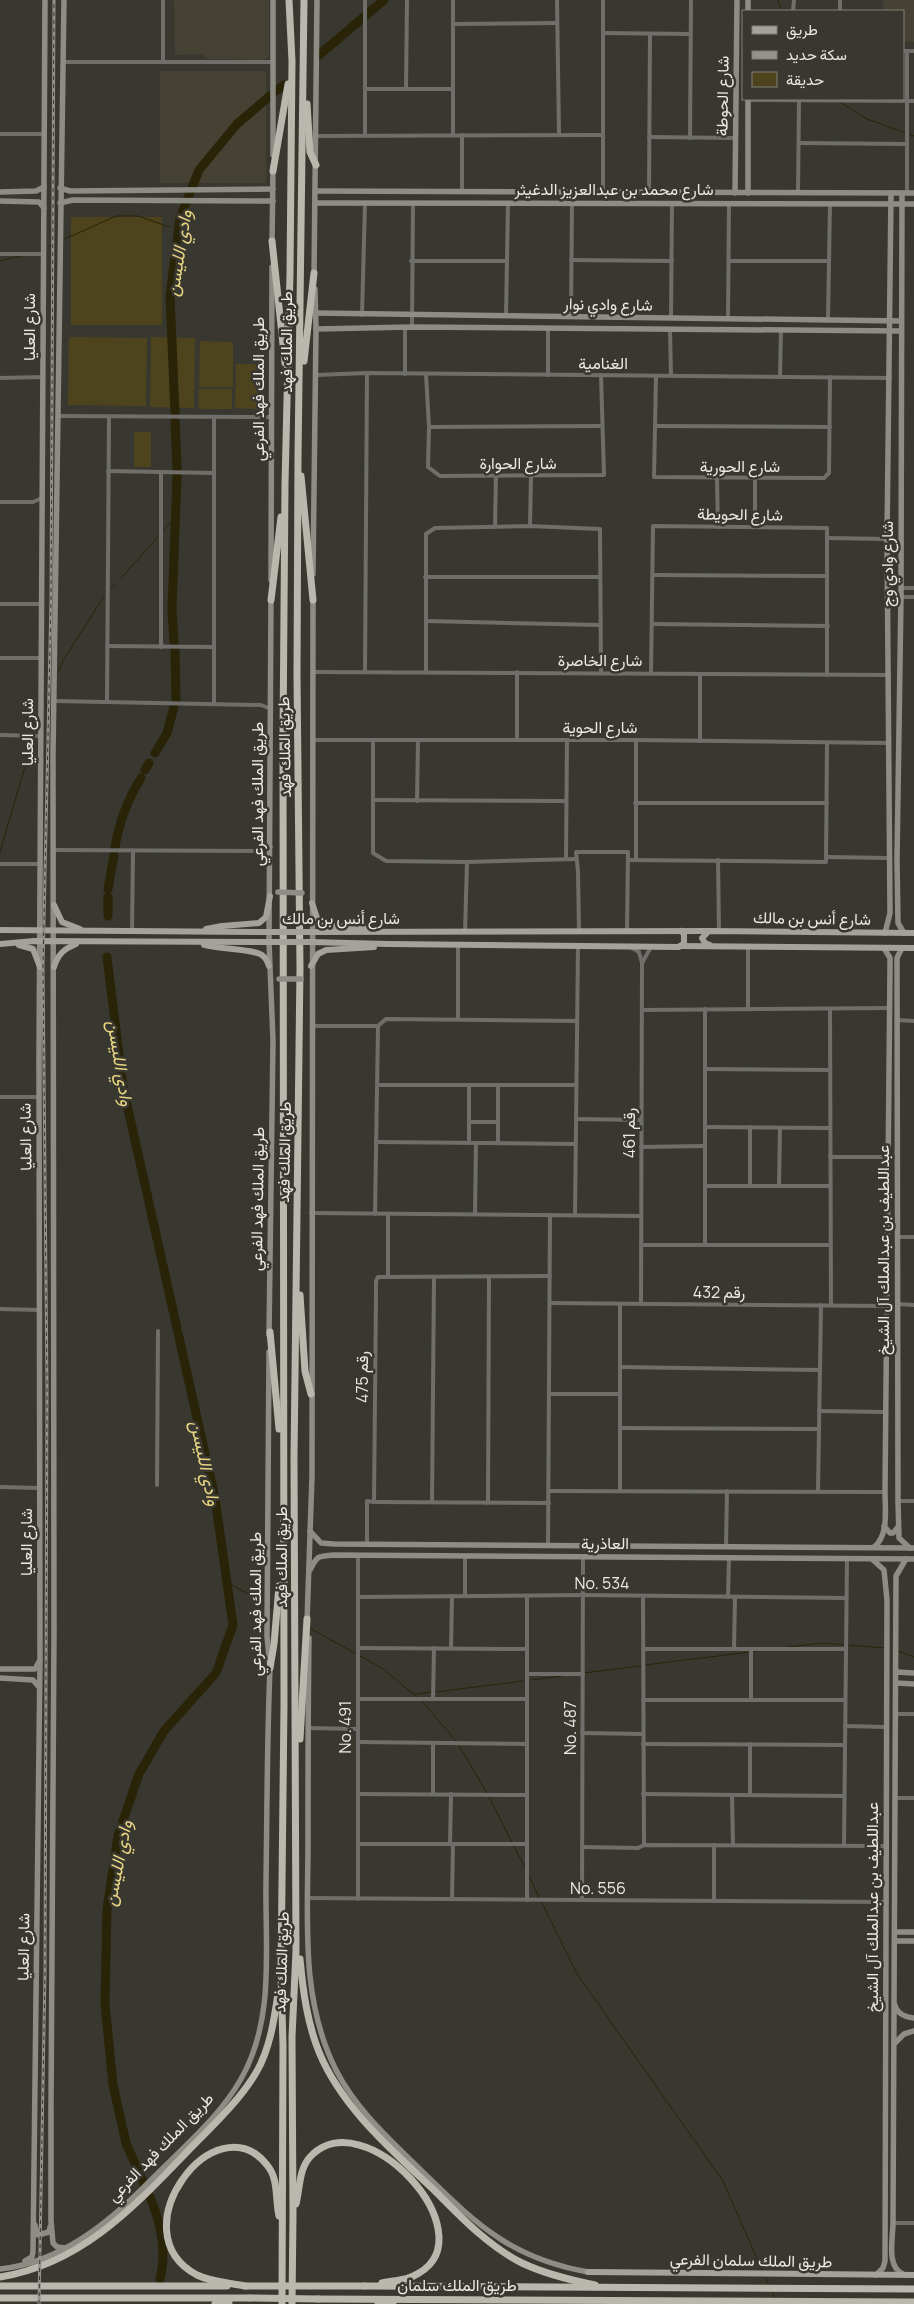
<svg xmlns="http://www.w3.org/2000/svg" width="914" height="2304" font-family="Manrope,Vazirmatn,sans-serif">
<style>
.built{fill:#454233}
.green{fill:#4d441d}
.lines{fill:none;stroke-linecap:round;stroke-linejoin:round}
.stream{stroke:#292307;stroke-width:1}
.river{stroke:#292307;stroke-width:9}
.street{stroke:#6f6e6a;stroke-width:4}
.secondary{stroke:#8d8c85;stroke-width:5.5}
.primary{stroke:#a4a39b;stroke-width:6}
.highway{stroke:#bab7ae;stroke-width:7}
.rail-casing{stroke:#93928b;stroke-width:3}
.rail{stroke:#393830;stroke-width:1;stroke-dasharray:4;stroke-linecap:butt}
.secondary-bridge{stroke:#8d8c85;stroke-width:5.5}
.primary-bridge{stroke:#a4a39b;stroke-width:6}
.highway-bridge{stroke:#bab7ae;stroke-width:7}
.labels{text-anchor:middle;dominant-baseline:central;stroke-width:5;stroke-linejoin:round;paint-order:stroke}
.street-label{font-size:16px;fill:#ebe9e4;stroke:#393830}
.water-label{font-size:18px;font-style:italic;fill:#e8d583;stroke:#393830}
</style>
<rect width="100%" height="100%" fill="#393830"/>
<g class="built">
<polygon points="174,0 269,0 269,57 263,60 209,59 202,54 175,55"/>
<polygon points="883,0 914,0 914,42 903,42 903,11 883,11"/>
<rect x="160" y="71" width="106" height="112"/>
</g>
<g class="green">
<rect x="71" y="217" width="91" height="108"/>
<polygon points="69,337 147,338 146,406 68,405"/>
<polygon points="151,337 195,338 194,408 150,407"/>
<polygon points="200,341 233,342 233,387 199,387"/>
<polygon points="236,364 259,364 259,409 235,408"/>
<polygon points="198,389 232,389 232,409 199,409"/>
<rect x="134" y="432" width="17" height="35"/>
</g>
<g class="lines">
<g class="stream">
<polyline points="778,0 782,11"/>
<polyline points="840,102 867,119 914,136"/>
<polyline points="65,239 116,216 138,216 170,227"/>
<polyline points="49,246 55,244"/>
<polyline points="0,261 21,256"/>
<polyline points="164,530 177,516"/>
<polyline points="121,578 158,537"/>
<polyline points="111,589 115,584"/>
<polyline points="59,671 63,661 104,596"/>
<polyline points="46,707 50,695"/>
<polyline points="0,852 33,739"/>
<polyline points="227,1582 264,1603"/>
<polyline points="270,1606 274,1609"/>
<polyline points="311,1629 382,1668 418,1698"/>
<polyline points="787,1647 823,1643 885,1648"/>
<polyline points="898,1651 914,1657"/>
<polyline points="645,1665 758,1651"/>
<polyline points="583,1673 641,1666"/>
<polyline points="531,1680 562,1676"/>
<polyline points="435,1692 523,1681"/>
<polyline points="415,1694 431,1692"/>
<polyline points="421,1700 456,1741"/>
<polyline points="458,1744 487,1793 525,1868"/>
<polyline points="529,1876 539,1897"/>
<polyline points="541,1901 577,1974 723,2181 762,2270"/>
<polyline points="766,2278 768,2283"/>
<polyline points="773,2294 774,2297"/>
</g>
<g class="river">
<polyline points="319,55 384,0"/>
<polyline points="276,91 284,85"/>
<polyline points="175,413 170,296 180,218 199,170 237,124 271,95"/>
<polyline points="175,421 177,468"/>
<polyline points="174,643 172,609 177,476"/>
<polyline points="175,651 176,700"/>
<polyline points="155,753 167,733 174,707"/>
<polyline points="145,770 149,763"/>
<path d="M115 847C119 823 128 799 141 778"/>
<polyline points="108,889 114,855"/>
<polyline points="108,916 108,897"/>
<polyline points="107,957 123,1087 148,1198"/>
<polyline points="149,1203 177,1328"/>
<polyline points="144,2184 126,2143 113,2085 105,2003 107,1909 118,1836 139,1774 164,1731 216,1673 233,1625 215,1498 178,1333"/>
<path d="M150 2197C161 2223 167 2251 160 2279"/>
</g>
<g class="street">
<polyline points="453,0 453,135"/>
<polyline points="557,0 559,135"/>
<polyline points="793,11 794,0"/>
<polyline points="840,11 840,0"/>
<polyline points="453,24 557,23"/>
<polyline points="603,33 690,34"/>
<polyline points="903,51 914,51"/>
<polyline points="163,61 163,0"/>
<polyline points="64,62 273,62"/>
<polyline points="365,89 453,89"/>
<polyline points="406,89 407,0"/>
<polyline points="748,100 914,101"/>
<polyline points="0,134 44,134"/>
<polyline points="365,135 365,0"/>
<polyline points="315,136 603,135"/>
<polyline points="649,137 736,138"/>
<polyline points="690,138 691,0"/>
<polyline points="799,143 906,144"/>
<polyline points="462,192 462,135"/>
<polyline points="649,192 650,34"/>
<polyline points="798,192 799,101"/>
<polyline points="603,193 603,0"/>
<polyline points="907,193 907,51"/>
<polyline points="0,254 43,254"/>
<polyline points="571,260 672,261"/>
<polyline points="411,261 506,261"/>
<polyline points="729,261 829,261"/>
<polyline points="362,315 365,203"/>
<polyline points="506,316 508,203"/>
<polyline points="571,317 572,203"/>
<polyline points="671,318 672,203"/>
<polyline points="728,319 729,203"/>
<polyline points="828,320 830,204"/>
<polyline points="405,327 405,374"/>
<polyline points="412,327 413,203"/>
<polyline points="548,329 548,375"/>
<polyline points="670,330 671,376"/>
<polyline points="426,374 429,427 428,467 440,476 604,475 601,375"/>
<polyline points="316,375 367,373 890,378"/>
<polyline points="656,376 654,477 824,478 829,473 830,377"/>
<polyline points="780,376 781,331"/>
<polyline points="0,378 43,377"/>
<polyline points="59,416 272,417"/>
<polyline points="656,426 830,427"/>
<polyline points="429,427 602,426"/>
<polyline points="108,471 214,473"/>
<polyline points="717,479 718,527"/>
<polyline points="755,479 755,527"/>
<polyline points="0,502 33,502 42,498"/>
<polyline points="495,526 496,474"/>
<polyline points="530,526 531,475"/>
<polyline points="827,538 887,539"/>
<polyline points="654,575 826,576"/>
<polyline points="425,577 599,577"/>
<polyline points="901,588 914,588"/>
<polyline points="901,597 914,597"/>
<polyline points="0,604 41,604"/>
<polyline points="426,621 600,625"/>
<polyline points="652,624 828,626"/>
<polyline points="107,646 214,647"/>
<polyline points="161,647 161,472"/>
<polyline points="0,658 41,658"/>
<polyline points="312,672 889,675"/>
<polyline points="365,672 367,373"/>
<polyline points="426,672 426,534 435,528 530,526 600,529 601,672"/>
<polyline points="651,672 653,526 827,528 827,675"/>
<polyline points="700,674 700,741"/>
<polyline points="54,701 261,705 271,709"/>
<polyline points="107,702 109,417"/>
<polyline points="214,704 214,417"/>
<polyline points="0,735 40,736"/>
<polyline points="312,740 636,740 888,743"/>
<polyline points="373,740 373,853 386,861 467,862 576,859"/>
<polyline points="517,740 517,672"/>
<polyline points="374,800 566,801"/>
<polyline points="417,801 418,741"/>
<polyline points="635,803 827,803"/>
<polyline points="54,850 258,851 271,847"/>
<polyline points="827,857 889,858"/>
<polyline points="566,859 567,740"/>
<polyline points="628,860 826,862 827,743"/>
<polyline points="636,860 636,740"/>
<polyline points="718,860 719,931"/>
<polyline points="0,864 41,864"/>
<polyline points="132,931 133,851"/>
<polyline points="465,932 467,862"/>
<polyline points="579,932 578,871 576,852 628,852 627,932"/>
<polyline points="748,947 748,1009"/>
<polyline points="632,948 639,952 642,963 641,1304"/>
<polyline points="642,963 651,947"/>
<polyline points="705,1009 705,1245"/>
<polyline points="830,1009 831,1305"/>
<polyline points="642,1010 889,1008"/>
<polyline points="458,1019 458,945"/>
<polyline points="897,1020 914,1021"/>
<polyline points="312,1026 378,1026 386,1019 577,1021"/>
<polyline points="705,1069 830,1070"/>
<polyline points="377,1085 576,1085"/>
<polyline points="0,1097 39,1097"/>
<polyline points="576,1119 641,1120"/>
<polyline points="469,1122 498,1122"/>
<polyline points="705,1127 829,1128"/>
<polyline points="750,1127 750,1186"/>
<polyline points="376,1142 576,1144"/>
<polyline points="469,1143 469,1085"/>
<polyline points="498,1143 498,1085"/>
<polyline points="641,1147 705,1146"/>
<polyline points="830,1157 889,1157"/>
<polyline points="705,1186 830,1186"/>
<polyline points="779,1186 780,1128"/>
<polyline points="311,1213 641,1216"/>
<polyline points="375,1214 378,1026"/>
<polyline points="475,1214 476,1143"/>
<polyline points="575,1215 578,946"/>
<polyline points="897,1237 914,1237"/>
<polyline points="641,1245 830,1245"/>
<polyline points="388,1277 388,1214"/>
<polyline points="550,1303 887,1306"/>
<polyline points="897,1304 914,1305"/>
<polyline points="0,1309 40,1310"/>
<polyline points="620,1367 820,1370"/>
<polyline points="549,1394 620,1394"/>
<polyline points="819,1411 885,1412"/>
<polyline points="620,1428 819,1429"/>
<polyline points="157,1485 158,1331"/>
<polyline points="0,1487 39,1488"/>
<polyline points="549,1491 885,1492"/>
<polyline points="620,1491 620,1304"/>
<polyline points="818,1491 821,1305"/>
<polyline points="898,1501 914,1501"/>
<polyline points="374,1502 549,1503"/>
<polyline points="432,1502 434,1277"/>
<polyline points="488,1503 489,1277"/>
<polyline points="367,1545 367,1501 374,1502 376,1295 376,1281 378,1277 550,1276"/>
<polyline points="548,1546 550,1215"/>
<polyline points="726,1547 727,1491"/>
<polyline points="358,1555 358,1899"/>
<polyline points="465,1557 465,1596"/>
<polyline points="527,1596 527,1900"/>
<polyline points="643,1596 644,1845"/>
<polyline points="358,1597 584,1595 846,1598"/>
<polyline points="728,1597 729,1557"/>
<polyline points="358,1648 527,1649"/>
<polyline points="451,1648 452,1596"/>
<polyline points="643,1649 845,1649"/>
<polyline points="734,1649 735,1597"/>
<polyline points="527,1674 583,1674"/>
<polyline points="358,1699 527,1699"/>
<polyline points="433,1699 434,1648"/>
<polyline points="643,1700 845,1700"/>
<polyline points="751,1700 751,1649"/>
<polyline points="896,1714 914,1714"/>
<polyline points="845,1726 886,1727"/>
<polyline points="308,1728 358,1729"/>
<polyline points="582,1733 643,1734"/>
<polyline points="358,1742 527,1744"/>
<polyline points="643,1744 844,1745"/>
<polyline points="358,1794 527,1795"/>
<polyline points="433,1794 433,1743"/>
<polyline points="643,1794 844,1796"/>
<polyline points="732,1795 733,1845"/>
<polyline points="750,1795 750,1744"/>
<polyline points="895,1798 914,1798"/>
<polyline points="359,1844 527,1844"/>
<polyline points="450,1844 451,1794"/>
<polyline points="844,1845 847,1558"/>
<polyline points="582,1847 638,1848 644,1845 887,1846"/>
<polyline points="308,1898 887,1902"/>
<polyline points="452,1899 453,1844"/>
<polyline points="582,1900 583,1557"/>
<polyline points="714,1901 714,1845"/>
<polyline points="893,2223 914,2223"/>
</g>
<g class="secondary">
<polyline points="64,0 53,755 54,1633 51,2109 51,2221 53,2243 57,2247 65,2248"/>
<polyline points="273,0 273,155"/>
<polyline points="748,11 748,0"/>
<polyline points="748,99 748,193"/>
<polyline points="60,188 70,191 273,189"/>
<polyline points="315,191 914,193"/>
<polyline points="0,192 36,191 44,187"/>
<polyline points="735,193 737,0"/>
<polyline points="902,193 901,597 897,860 898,923 904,933"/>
<polyline points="0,201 39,202 44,208"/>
<polyline points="60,203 73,200 273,201"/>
<polyline points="315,203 914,204"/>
<polyline points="272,245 273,167"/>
<polyline points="314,277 317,0"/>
<polyline points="315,313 901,321"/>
<polyline points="316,329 412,327 901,331"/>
<polyline points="313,574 316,329 315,289"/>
<polyline points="271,580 272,267"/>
<polyline points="885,933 890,913 887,539 891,193"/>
<polyline points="902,948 897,958 898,1501 899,1538 910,1548"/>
<polyline points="269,1335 273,1040 269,942 271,597"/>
<polyline points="884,1526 890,1533 893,1533 898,1527"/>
<polyline points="310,1531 321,1543 334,1544 914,1548"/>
<path d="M874 1547C889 1536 885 1509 885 1492L890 967V958L884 948"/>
<polyline points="872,1559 884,1570 887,1600 885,2261 883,2268 876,2275"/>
<path d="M310 1570C317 1556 317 1556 334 1555L914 1559"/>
<polyline points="307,1622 312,1476 313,596"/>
<path d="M309 1638C308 1706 308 1775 308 1843 308 1920 300 1999 336 2070 357 2112 396 2145 429 2178 480 2228 515 2259 588 2272"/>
<polyline points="0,1669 35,1669 40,1660"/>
<polyline points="896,1672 914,1673"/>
<polyline points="0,1678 33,1680 39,1687"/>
<polyline points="896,1683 914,1684"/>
<polyline points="895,1932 914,1932"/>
<polyline points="895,1941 914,1941"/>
<path d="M895 2005C897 2014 905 2017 914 2018"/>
<polyline points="895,2043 904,2034 914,2031"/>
<polyline points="35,2225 38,2235 49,2232 50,2227"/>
<polyline points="25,2261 32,2257 33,2252 40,1660 39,1057 45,0"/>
<path d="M0 2269C60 2263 110 2222 150 2181 181 2149 219 2118 241 2079 275 2019 265 1950 266 1883 267 1812 267 1740 270 1668L267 1636 269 1352"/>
<path d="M903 2274C886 2267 893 2238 893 2223L896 1576 906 1559"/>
</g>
<g class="primary">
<polyline points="312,903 318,921 324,925 373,929"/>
<polyline points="54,905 62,922 80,929"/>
<polyline points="206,929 222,926 259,923 266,917 270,896"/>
<polyline points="0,930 269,932"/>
<polyline points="312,932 709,931"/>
<polyline points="311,942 388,944 679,947 684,943 684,934 681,931"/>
<polyline points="0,944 34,941 269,942"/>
<polyline points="19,945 33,949 40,967"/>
<path d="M204 945C217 949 257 949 263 956 266 958 268 963 269 966"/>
<polyline points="710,945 705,943 702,938 709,931 914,933"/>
<polyline points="680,946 914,948"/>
<polyline points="311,966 318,954 326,950 374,947"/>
<path d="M54 967C58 954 64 949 76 944"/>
<polyline points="588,2272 914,2275"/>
</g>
<g class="highway">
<polyline points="307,104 310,152 316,165"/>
<polyline points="273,171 288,84"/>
<polyline points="272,241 285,363"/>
<polyline points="304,361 314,273"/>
<polyline points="301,476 313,600"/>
<polyline points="271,600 281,517"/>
<polyline points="300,1295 305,1371 311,1394"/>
<polyline points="270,1332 279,1429"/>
<polyline points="270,1668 274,1644 279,1586"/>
<polyline points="300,1739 307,1619"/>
<path d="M300 1959C303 1991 307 2022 319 2052 342 2108 392 2150 435 2191 461 2217 488 2246 522 2263 545 2274 570 2280 595 2285"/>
<path d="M296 2204C300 2188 299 2169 310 2157 364 2099 487 2233 419 2273 407 2281 395 2280 382 2283"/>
<path d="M0 2277C80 2264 132 2209 185 2154 209 2129 240 2101 257 2071 270 2048 274 2020 278 1994"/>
<polyline points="0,2286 227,2286"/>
<path d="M245 2286C230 2283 211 2282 197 2275 116 2232 216 2100 267 2165 279 2179 275 2199 279 2216"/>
<polyline points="365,2286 914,2289"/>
<polyline points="0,2298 250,2298"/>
<polyline points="318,2299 914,2302"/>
<polyline points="378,2303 393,2304"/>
<polyline points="215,2304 229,2302"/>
<polyline points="282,2304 283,2046 281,1973 284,1705 283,737 285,484 290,274 292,61 289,0"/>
<polyline points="292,2304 293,2215 292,2037 296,1951 294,1457 300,968 297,675 298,457 304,0"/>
</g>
<defs>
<polyline id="rail" points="39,2304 45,1972 47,1388 43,966 51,600 54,0"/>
</defs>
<use href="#rail" class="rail-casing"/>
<use href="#rail" class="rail"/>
<g class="secondary-bridge">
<polyline points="278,892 302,893"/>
<polyline points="279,979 301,979"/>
</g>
<g class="primary-bridge">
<polyline points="269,932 312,932"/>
<polyline points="269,942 311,942"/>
</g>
<g class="highway-bridge">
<polyline points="245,2286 365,2286"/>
<polyline points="250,2298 318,2299"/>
</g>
</g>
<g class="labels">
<g class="street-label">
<text transform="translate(722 96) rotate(-89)">شارع الحوطة</text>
<text x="614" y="189">شارع محمد بن عبدالعزيز الدغيثر</text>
<text transform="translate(608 304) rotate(1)">شارع وادي نوار</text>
<text transform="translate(29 327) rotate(-90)">شارع العليا</text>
<text transform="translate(286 342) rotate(-90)">طريق الملك فهد</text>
<text x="603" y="363">الغنامية</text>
<text transform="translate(258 389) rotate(-90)">طريق الملك فهد الفرعي</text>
<text x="518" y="463">شارع الحوارة</text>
<text x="740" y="466">شارع الحورية</text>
<text transform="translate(740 514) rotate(1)">شارع الحويطة</text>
<text transform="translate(887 564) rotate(-90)">شارع وادي وج</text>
<text x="600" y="660">شارع الخاصرة</text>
<text x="600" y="727">شارع الحوية</text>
<text transform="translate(27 732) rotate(-90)">شارع العليا</text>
<text transform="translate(284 747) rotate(-91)">طريق الملك فهد</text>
<text transform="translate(257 794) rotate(-90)">طريق الملك فهد الفرعي</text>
<text x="341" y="918">شارع أنس بن مالك</text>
<text transform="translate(812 918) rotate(1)">شارع أنس بن مالك</text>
<text transform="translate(629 1133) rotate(-90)">رقم 461</text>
<text transform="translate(25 1137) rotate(-91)">شارع العليا</text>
<text transform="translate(284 1152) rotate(-89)">طريق الملك فهد</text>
<text transform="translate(257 1199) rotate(-89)">طريق الملك فهد الفرعي</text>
<text transform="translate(883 1250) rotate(-90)">عبداللطيف بن عبدالملك آل الشيخ</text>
<text x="719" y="1292">رقم 432</text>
<text transform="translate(362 1377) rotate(-90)">رقم 475</text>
<text transform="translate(26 1542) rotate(-90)">شارع العليا</text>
<text x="605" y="1543">العاذرية</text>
<text transform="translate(281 1557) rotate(-90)">طريق الملك فهد</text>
<text x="602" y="1583">No. 534</text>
<text transform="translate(255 1604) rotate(-90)">طريق الملك فهد الفرعي</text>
<text transform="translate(345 1727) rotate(-90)">No. 491</text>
<text transform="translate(570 1728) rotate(-90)">No. 487</text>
<text x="598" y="1888">No. 556</text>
<text transform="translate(872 1907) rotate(-90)">عبداللطيف بن عبدالملك آل الشيخ</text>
<text transform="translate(23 1947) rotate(-89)">شارع العليا</text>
<text transform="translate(281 1962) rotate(-88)">طريق الملك فهد</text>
<text transform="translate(160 2147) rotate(-46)">طريق الملك فهد الفرعي</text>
<text transform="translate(751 2260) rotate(1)">طريق الملك سلمان الفرعي</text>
<text x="457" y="2285">طريق الملك سلمان</text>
</g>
<g class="water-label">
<text transform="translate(178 253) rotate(-81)">وادي الليسن</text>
<text transform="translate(121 1063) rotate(81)">وادي الليسن</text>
<text transform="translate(206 1463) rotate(78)">وادي الليسن</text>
<text transform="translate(117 1863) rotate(-79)">وادي الليسن</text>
</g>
</g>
<rect x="742" y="10" width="162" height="90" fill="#393830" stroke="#807f78"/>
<rect x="752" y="26" width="25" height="8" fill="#a4a39b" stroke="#807f78"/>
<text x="786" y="35" font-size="15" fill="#ebe9e4">طريق</text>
<rect x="752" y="51" width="25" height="8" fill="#93928b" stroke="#807f78"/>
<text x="786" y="60" font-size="15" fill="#ebe9e4">سكة حديد</text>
<rect x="752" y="72" width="25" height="15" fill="#4d441d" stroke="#807f78"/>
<text x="786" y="85" font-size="15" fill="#ebe9e4">حديقة</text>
</svg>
